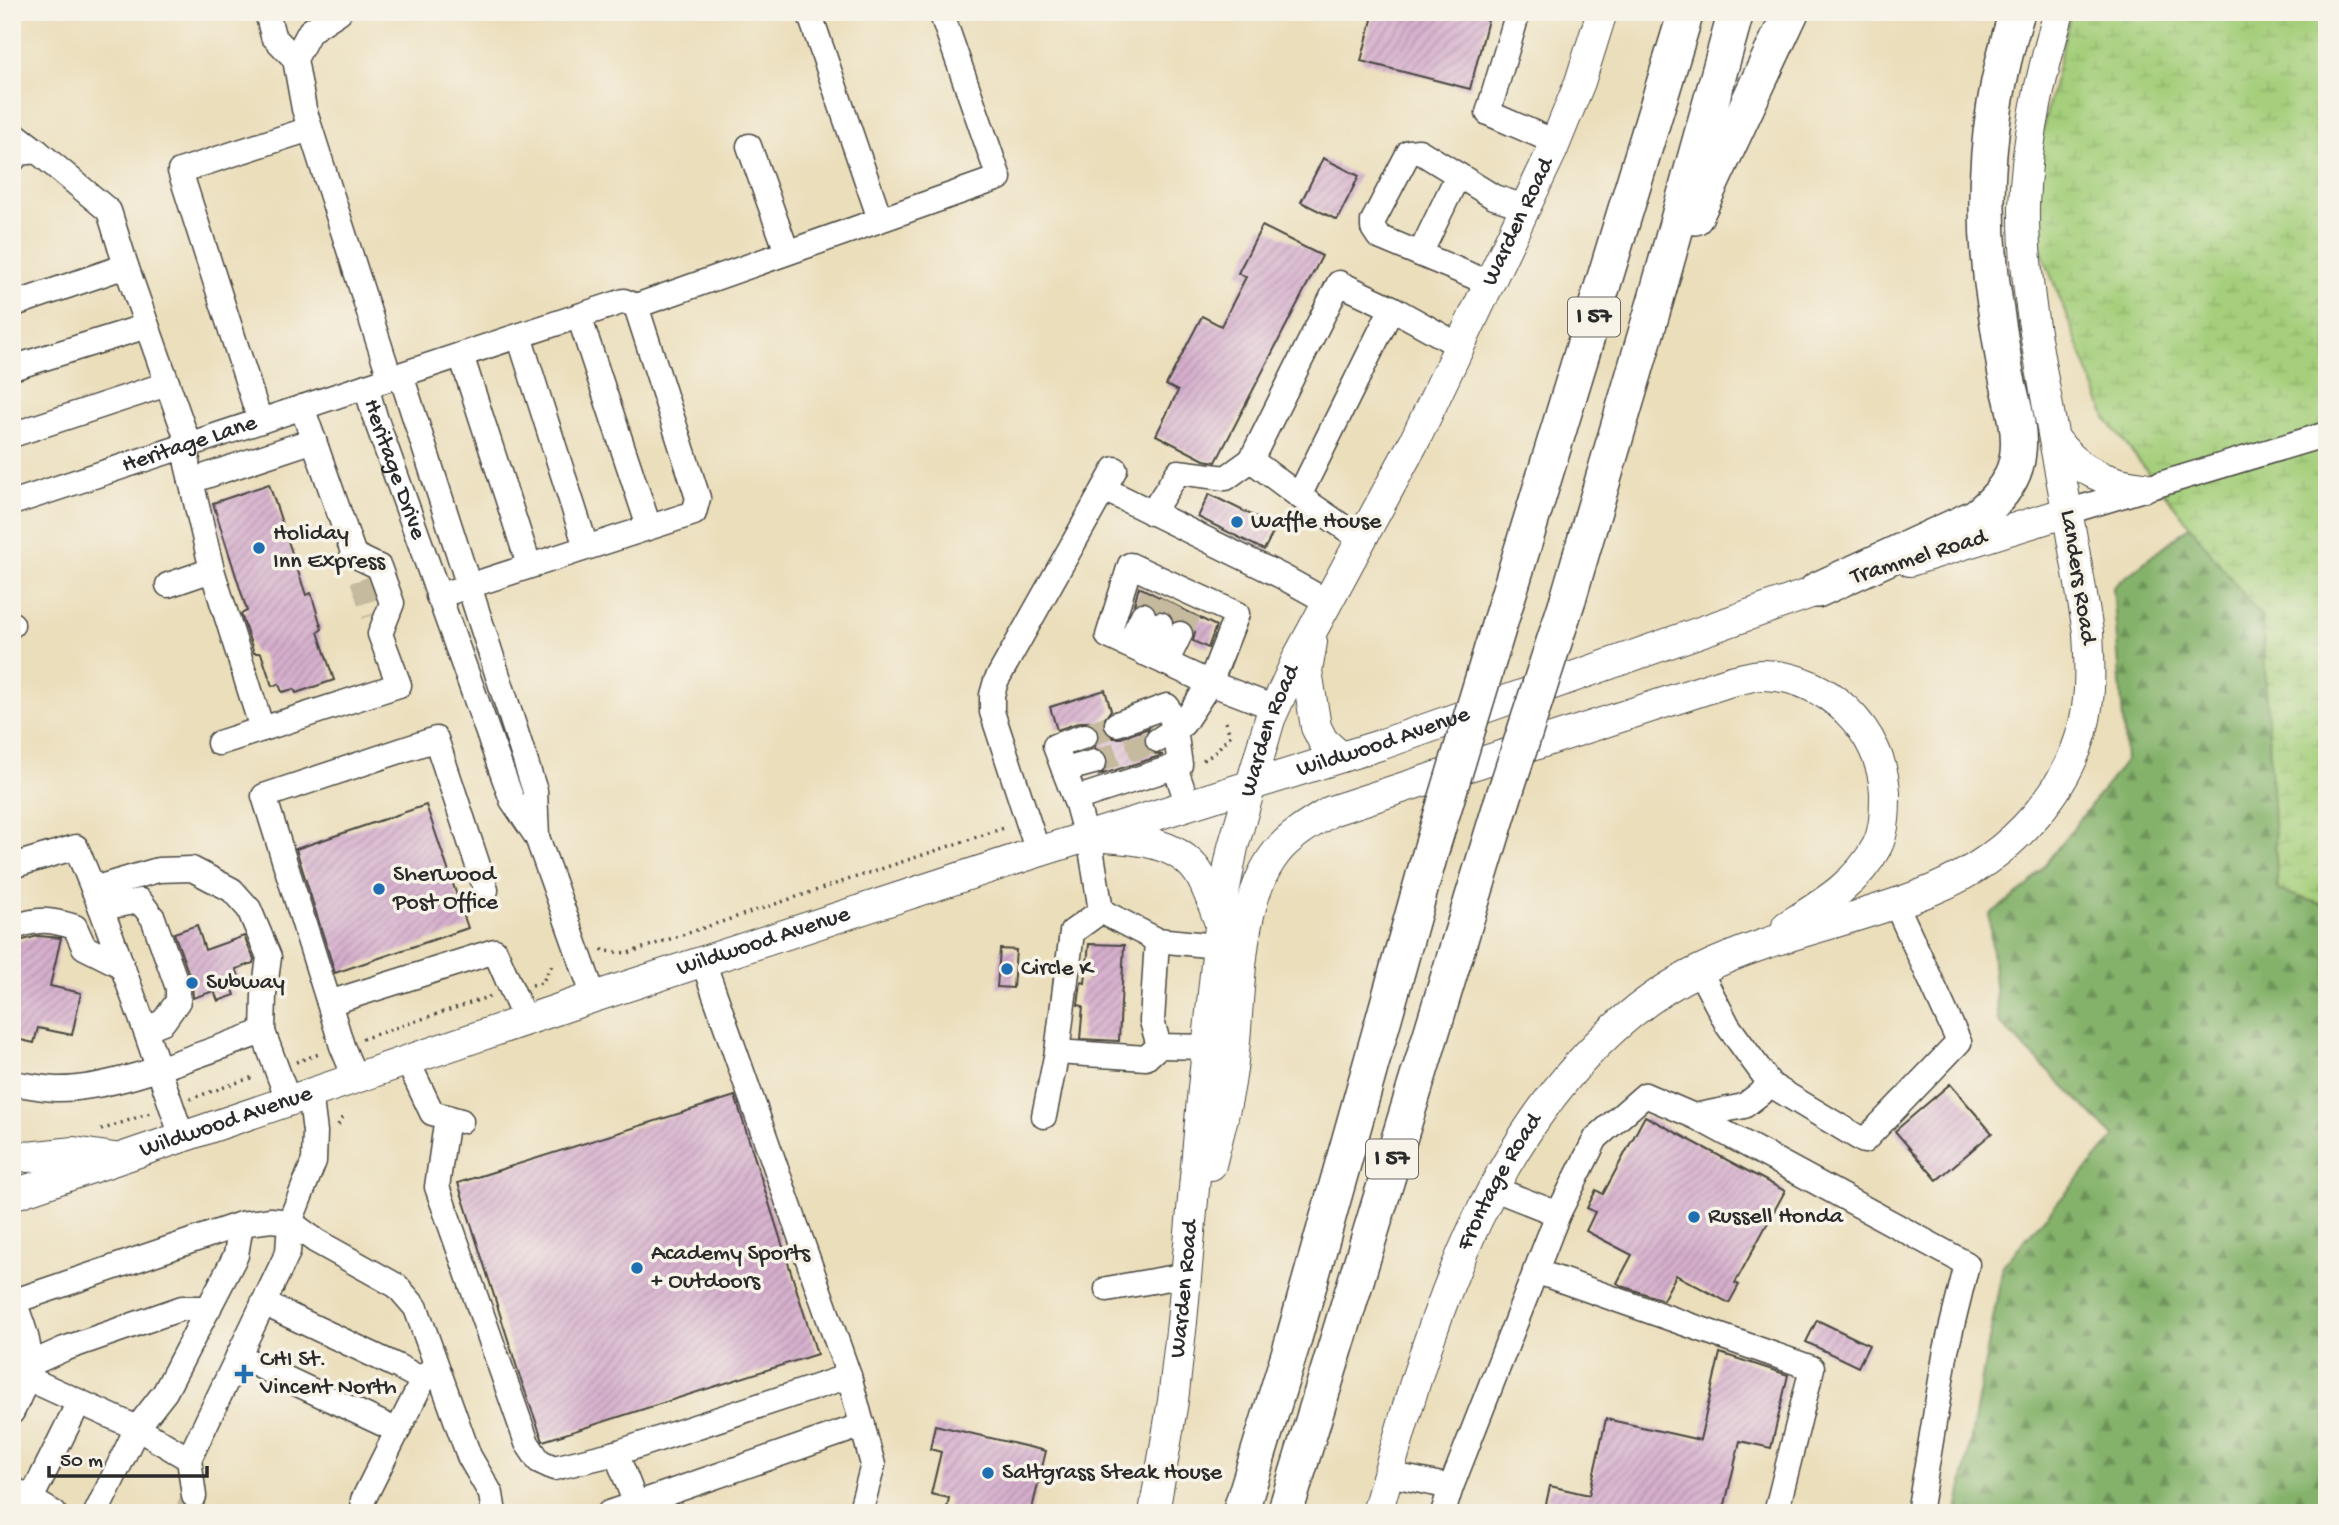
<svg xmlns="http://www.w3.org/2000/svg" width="2339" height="1525" font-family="'Gochi Hand',sans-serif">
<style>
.forest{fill:url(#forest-firs);stroke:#586e4b;stroke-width:2}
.wetland{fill:url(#wetland-marsh);stroke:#687d53;stroke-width:2}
.building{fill:url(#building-hatch)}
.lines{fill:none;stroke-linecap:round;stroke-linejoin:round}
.minor-tunnel{stroke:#c5ba9e;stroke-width:24;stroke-dasharray:24 12;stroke-linecap:butt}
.minor-casing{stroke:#484641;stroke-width:27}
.major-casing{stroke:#484641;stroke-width:32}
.highway-casing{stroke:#484641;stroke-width:38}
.path{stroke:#484641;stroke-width:3.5;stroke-dasharray:2 5;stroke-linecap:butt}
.minor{stroke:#fff;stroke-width:24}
.major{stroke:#fff;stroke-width:30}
.highway{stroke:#fff;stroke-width:35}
.highway-bridge-casing{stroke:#484641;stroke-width:38;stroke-linecap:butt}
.highway-bridge{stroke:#fff;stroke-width:35}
.poi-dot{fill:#1f6fb2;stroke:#f7f3e8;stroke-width:2.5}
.labels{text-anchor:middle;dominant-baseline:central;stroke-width:7;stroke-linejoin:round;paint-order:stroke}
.shield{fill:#f7f3e8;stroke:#686764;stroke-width:2}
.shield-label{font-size:23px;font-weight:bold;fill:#2b2b2b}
.street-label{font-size:24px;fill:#2b2b2b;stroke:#f7f3e8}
.poi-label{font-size:24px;fill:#2b2b2b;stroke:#f7f3e8;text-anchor:start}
</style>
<defs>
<pattern id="forest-firs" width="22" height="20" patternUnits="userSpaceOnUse" patternTransform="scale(1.75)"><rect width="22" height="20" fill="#84b26b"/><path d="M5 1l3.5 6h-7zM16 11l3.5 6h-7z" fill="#6c9158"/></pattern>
<pattern id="wetland-marsh" width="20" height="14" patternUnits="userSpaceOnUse" patternTransform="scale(1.75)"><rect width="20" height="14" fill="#a5cf7b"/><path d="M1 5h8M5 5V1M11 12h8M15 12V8" fill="none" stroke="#8eb26a"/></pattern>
<pattern id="building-hatch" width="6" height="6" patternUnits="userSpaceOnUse" patternTransform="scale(1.75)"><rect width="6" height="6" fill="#d6afcd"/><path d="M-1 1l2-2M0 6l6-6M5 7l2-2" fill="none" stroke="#ae8fa7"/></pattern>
</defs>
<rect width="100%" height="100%" fill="#f7f3e8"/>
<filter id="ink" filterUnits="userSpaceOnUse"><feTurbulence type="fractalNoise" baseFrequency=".0143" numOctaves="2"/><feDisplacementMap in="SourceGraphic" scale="14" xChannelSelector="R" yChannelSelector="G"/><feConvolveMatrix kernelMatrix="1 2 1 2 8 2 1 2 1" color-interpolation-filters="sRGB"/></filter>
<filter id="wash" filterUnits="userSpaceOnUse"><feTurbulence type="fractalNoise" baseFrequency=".00686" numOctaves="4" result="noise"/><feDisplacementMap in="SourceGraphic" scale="28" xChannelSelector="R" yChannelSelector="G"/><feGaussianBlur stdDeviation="1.57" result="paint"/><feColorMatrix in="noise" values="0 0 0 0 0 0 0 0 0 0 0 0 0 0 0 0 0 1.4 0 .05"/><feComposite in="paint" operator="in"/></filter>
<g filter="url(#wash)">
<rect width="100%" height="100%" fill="#ebdebb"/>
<polygon class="forest" points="2190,526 2262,618 2278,890 2327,906 2327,1513 1957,1513 2003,1265 2115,1137 1998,1021 1989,915 2028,886 2126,760 2113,587"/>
<polygon class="wetland" points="2071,12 2327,12 2327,906 2278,890 2262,618 2107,420 2024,206"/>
<g id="blocks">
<g class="building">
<polygon points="1374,12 1490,12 1470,89 1361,61"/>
<polygon points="1323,158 1359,176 1337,220 1301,202"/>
<polygon points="1262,226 1322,256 1216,462 1204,460 1156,435 1178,391 1166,385 1202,316 1221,326 1246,277 1238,273"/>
<polygon points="269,484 306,595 311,593 322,629 318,632 334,680 296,693 294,689 282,692 279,684 272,686 261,653 254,653 241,614 247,611 213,503"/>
<polygon points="1209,494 1276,527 1264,550 1198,517"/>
<polygon points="1139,587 1216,626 1208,648 1193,641 1195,632 1187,621 1174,621 1168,611 1157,610 1149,601 1141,600 1134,604"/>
<polygon points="1105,690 1111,710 1103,721 1103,728 1107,735 1114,738 1121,738 1149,728 1143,740 1145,747 1152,753 1163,755 1100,775 1108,766 1108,759 1104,751 1094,748 1100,738 1095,725 1089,722 1081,722 1057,730 1050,707"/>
<polygon points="426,805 468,928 335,973 296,849"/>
<polygon points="197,925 205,950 244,936 254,959 253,963 236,969 241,981 231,984 235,995 218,1001 214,991 193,998 192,983 174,933"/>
<polygon points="38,936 61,938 50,986 81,993 72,1035 38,1028 34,1043 12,1038 12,972 19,941"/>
<polygon points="1089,944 1124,945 1119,1041 1080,1039 1083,1006 1078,1005 1081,982 1085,983"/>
<polygon points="1000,949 1016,950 1013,988 997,987"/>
<polygon points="1950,1084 1992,1133 1937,1180 1895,1131"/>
<polygon points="735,1096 817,1354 543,1441 520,1377 458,1183"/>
<polygon points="1645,1116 1785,1191 1735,1283 1739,1285 1729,1303 1676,1275 1663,1300 1622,1286 1617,1283 1632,1255 1586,1231 1595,1212 1587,1208 1596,1190 1603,1194"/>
<polygon points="1817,1320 1869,1345 1858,1367 1806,1342"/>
<polygon points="1720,1353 1788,1375 1771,1448 1740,1441 1723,1513 1544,1513 1550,1486 1589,1495 1606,1419 1700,1440"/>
<polygon points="935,1425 1046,1451 1031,1513 972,1513 947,1507 949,1498 931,1494 941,1452 930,1449"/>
</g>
</g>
</g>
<g filter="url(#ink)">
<use href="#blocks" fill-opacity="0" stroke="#484641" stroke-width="2"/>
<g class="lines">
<g class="minor-tunnel">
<polyline points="362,579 374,615"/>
<polyline points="1143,615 1153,595"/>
<polyline points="1160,624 1171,603"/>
<polyline points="1180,634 1189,613"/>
<polyline points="1085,736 1117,724"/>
<polyline points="1094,762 1158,740"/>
<polyline points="186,1513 194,1496"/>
</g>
<defs>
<g id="minor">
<polyline points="267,12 273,36 295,59"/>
<polyline points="339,12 310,31 295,59 304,109 390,378"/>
<polyline points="809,12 880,219"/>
<polyline points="1518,12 1488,113 1555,142"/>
<polyline points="12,132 37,151"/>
<polyline points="749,146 787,252"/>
<polyline points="12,161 19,153 37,151 109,211 126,266"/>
<polyline points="1420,254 1458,175"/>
<polyline points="1489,283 1379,237 1373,228 1373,221 1409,152 1419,151 1494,197 1525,207"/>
<polyline points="12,305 126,266 189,445 187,464 212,570 168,585"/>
<polyline points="636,306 999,178 941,12"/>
<polyline points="579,316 649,527"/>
<polyline points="519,336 586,547"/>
<polyline points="461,355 529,565"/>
<polyline points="12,368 147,326"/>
<polyline points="401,375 535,791 537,837"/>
<path id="s1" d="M366 386 375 417 512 800 537 837 594 997"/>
<polyline points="260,421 180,171 310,129"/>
<polyline points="12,435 167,384"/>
<polyline points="191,481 314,440"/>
<polyline points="1104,489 1281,576 1328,602"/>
<polyline points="1299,496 1251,460 1339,283 1392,308"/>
<path id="s2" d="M12 503 624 301 636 306 698 498 694 513 438 596"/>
<polyline points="2067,512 2327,434"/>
<polyline points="1152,513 1178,472 1226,478 1251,460"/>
<polyline points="1362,540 1299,496 1392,308 1460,346"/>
<polyline points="212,570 262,729"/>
<polyline points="12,624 12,625"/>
<polyline points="1128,645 1143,615"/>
<polyline points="1144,653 1160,624"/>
<polyline points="1166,663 1180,634"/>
<polyline points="1158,740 1183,724 1210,683 1108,636 1130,565 1237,614 1210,683 1275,708"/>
<polyline points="219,743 399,685 380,634 392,603 379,567 354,555 302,407"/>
<polyline points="1175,767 1188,805"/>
<polyline points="1064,770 1055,746 1085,736"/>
<polyline points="1075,799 1180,765 1175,729 1167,706 1117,724"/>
<polyline points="1086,837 1077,804 1064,770 1094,762"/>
<polyline points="1038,852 992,712 992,695 996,681 1115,469"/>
<polyline points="12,866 76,847 101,908 140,901 153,918 178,988 178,1001 163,1022 145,1029 182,1137"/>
<polyline points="93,889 158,870 192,869 232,890 249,909 269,957 264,995 263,1032"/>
<polyline points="101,908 145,1029"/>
<polyline points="1101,911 1157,940 1217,946"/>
<path d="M12 928C38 918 49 919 75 927L84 947 122 966"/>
<polyline points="1157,940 1152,1021 1159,1046 1207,1047"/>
<polyline points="703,961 849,1376 873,1465 860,1513"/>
<polyline points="1699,970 1728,1026 1771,1085 1864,1141 1959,1042 1895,902"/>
<polyline points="329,1003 264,796 436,739 486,890"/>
<polyline points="1057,1052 1146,1058 1159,1046"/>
<polyline points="407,1060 432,1113 461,1121"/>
<polyline points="355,1077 342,1046 329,1003 495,951 525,1020"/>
<path d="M12 1083C26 1085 41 1088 55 1089 114 1091 206 1051 263 1032L288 1100"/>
<polyline points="1044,1116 1057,1052 1072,932 1101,911 1089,836"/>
<polyline points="1694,1116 1967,1264 1946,1350 1919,1513"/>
<polyline points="447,1117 437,1187 527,1443 539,1461 554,1468 616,1453 849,1376"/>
<polyline points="1558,1214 1596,1138 1645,1095 1694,1116 1744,1106 1771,1085"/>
<polyline points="1535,1271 1812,1368 1776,1513"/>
<polyline points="1107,1289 1187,1275"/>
<path d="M12 1296C31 1347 38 1360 12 1412"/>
<polyline points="12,1302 241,1224 271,1220 290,1222 316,1241 397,1286 416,1308 469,1456 491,1494 494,1513"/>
<polyline points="263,1303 399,1367 423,1380"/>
<polyline points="238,1356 398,1431"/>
<polyline points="12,1372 64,1349 182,1308 209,1308"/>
<polyline points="27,1378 137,1428 189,1459 288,1252 290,1222 314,1161 315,1132 310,1092"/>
<polyline points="616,1453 636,1504 863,1425"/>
<polyline points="189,1459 194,1496"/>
<polyline points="1388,1474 1451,1487 1558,1214 1492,1188"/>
<polyline points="12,1488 54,1513"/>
<polyline points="31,1499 79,1402"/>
<polyline points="363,1500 423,1380 433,1367"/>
<polyline points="96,1513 137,1428 165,1392 236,1255 241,1224"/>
<polyline points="609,1513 636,1504"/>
<polyline points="1443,1513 1451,1487"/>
</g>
<g id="major">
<path d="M2054 438C2077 470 2105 483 2143 487"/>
<polyline points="1910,561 2067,512"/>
<polyline points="1312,642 1307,671 1316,727 1323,741 1341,757"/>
<path d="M1103 837C1138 839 1182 843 1201 877 1209 891 1214 908 1220 923"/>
<polyline points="12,1154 28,1157 74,1152 114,1158"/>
<path d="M1211 1165C1218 1136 1227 1106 1231 1076 1242 1009 1233 908 1276 853 1290 835 1312 823 1331 811L1731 681C1741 679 1753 675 1763 675 1827 676 1882 730 1885 793 1885 810 1885 830 1877 846 1857 884 1822 904 1787 926"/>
<path id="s3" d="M12 1195 594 997 1038 852 1380 745 1839 583"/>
<path id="s4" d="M1154 1513 1173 1401 1182 1322 1203 1088 1223 898 1233 847 1270 719 1299 655 1415 440 1552 151 1580 82 1602 12"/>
<path id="s5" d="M1377 1513C1425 1343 1476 1157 1609 1033 1635 1009 1668 985 1700 970 1774 934 1857 921 1932 890 2010 858 2079 786 2088 700 2091 677 2089 655 2088 632 2076 557 2062 482 2048 407 2036 341 2023 273 2024 206 2026 140 2041 75 2059 12"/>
</g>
<g id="highway">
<polyline points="1695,217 1791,12"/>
<path d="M1817 590 1976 517C1997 501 2016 479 2018 452 2021 424 2010 396 2005 369 2002 350 1999 330 1996 311 1979 210 1986 110 2017 12"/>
<polyline points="1568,599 1656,299 1736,12"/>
<polyline points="1500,622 1686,12"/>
<polyline points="1240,1513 1294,1338 1432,847"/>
<polyline points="1285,1513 1501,805"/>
</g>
</defs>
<use href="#minor" class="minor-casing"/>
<use href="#major" class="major-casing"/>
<use href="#highway" class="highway-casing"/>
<g class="path">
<polyline points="1203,760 1212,755 1230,736 1225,719"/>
<polyline points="602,949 604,951 628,953 1007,827"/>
<polyline points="532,985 542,983 553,963"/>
<polyline points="362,1039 491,996"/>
<polyline points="296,1062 322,1053"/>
<polyline points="190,1099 256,1076"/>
<polyline points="338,1125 344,1115"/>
<polyline points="101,1130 150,1113"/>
</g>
<use href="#minor" class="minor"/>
<use href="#major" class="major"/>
<use href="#highway" class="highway"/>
<defs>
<g id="highway-bridge">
<polyline points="1501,805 1568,599"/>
<polyline points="1432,847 1500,622"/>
</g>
</defs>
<use href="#highway-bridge" class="highway-bridge-casing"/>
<use href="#highway-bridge" class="highway-bridge"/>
</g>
</g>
<g class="poi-dot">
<circle cx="1237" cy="522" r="7"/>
<circle cx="259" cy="548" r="7"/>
<circle cx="379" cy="889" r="7"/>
<circle cx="1007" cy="969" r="7"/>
<circle cx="192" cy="983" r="7"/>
<circle cx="1694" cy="1217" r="7"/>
<circle cx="637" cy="1268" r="7"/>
<path d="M240.5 1363.5h7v7h7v7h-7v7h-7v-7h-7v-7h7z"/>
<circle cx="988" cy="1473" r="7"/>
</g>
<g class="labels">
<g class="shield">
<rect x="1568" y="297.5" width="52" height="39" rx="5"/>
<rect x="1366" y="1139.5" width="52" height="39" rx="5"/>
</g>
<g class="shield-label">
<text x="1594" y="317">I 57</text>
<text x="1392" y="1159">I 57</text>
</g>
<g class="street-label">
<text stroke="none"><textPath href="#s4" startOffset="1360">Warden Road</textPath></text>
<text stroke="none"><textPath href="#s2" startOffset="187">Heritage Lane</textPath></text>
<text stroke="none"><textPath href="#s1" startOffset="88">Heritage Drive</textPath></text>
<text transform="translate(1919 558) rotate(-17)">Trammel Road</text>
<text transform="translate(2077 577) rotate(81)">Landers Road</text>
<text stroke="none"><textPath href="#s4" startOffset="793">Warden Road</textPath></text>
<text stroke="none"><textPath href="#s3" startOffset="1444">Wildwood Avenue</textPath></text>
<text stroke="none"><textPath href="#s3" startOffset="793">Wildwood Avenue</textPath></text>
<text stroke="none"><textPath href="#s3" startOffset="226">Wildwood Avenue</textPath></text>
<text stroke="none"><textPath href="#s5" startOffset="354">Frontage Road</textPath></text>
<text stroke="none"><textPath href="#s4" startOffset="226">Warden Road</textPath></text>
</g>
<g class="poi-label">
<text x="1251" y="522">Waffle House</text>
<text x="273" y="534">Holiday<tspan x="273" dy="28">Inn Express</tspan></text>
<text x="393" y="875">Sherwood<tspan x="393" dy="28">Post Office</tspan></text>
<text x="1021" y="969">Circle K</text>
<text x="206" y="983">Subway</text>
<text x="1708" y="1217">Russell Honda</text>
<text x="651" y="1254">Academy Sports<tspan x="651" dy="28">+ Outdoors</tspan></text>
<text x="260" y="1360">CHI St.<tspan x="260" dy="28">Vincent North</tspan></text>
<text x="1002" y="1473">Saltgrass Steak House</text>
</g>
</g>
<rect width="2339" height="1525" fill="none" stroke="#f7f3e8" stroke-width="42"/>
<path d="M49 1466v10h158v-10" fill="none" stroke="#2b2b2b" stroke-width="3.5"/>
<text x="60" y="1466" font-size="21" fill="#2b2b2b" stroke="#f7f3e8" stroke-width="5" paint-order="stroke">50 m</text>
</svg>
